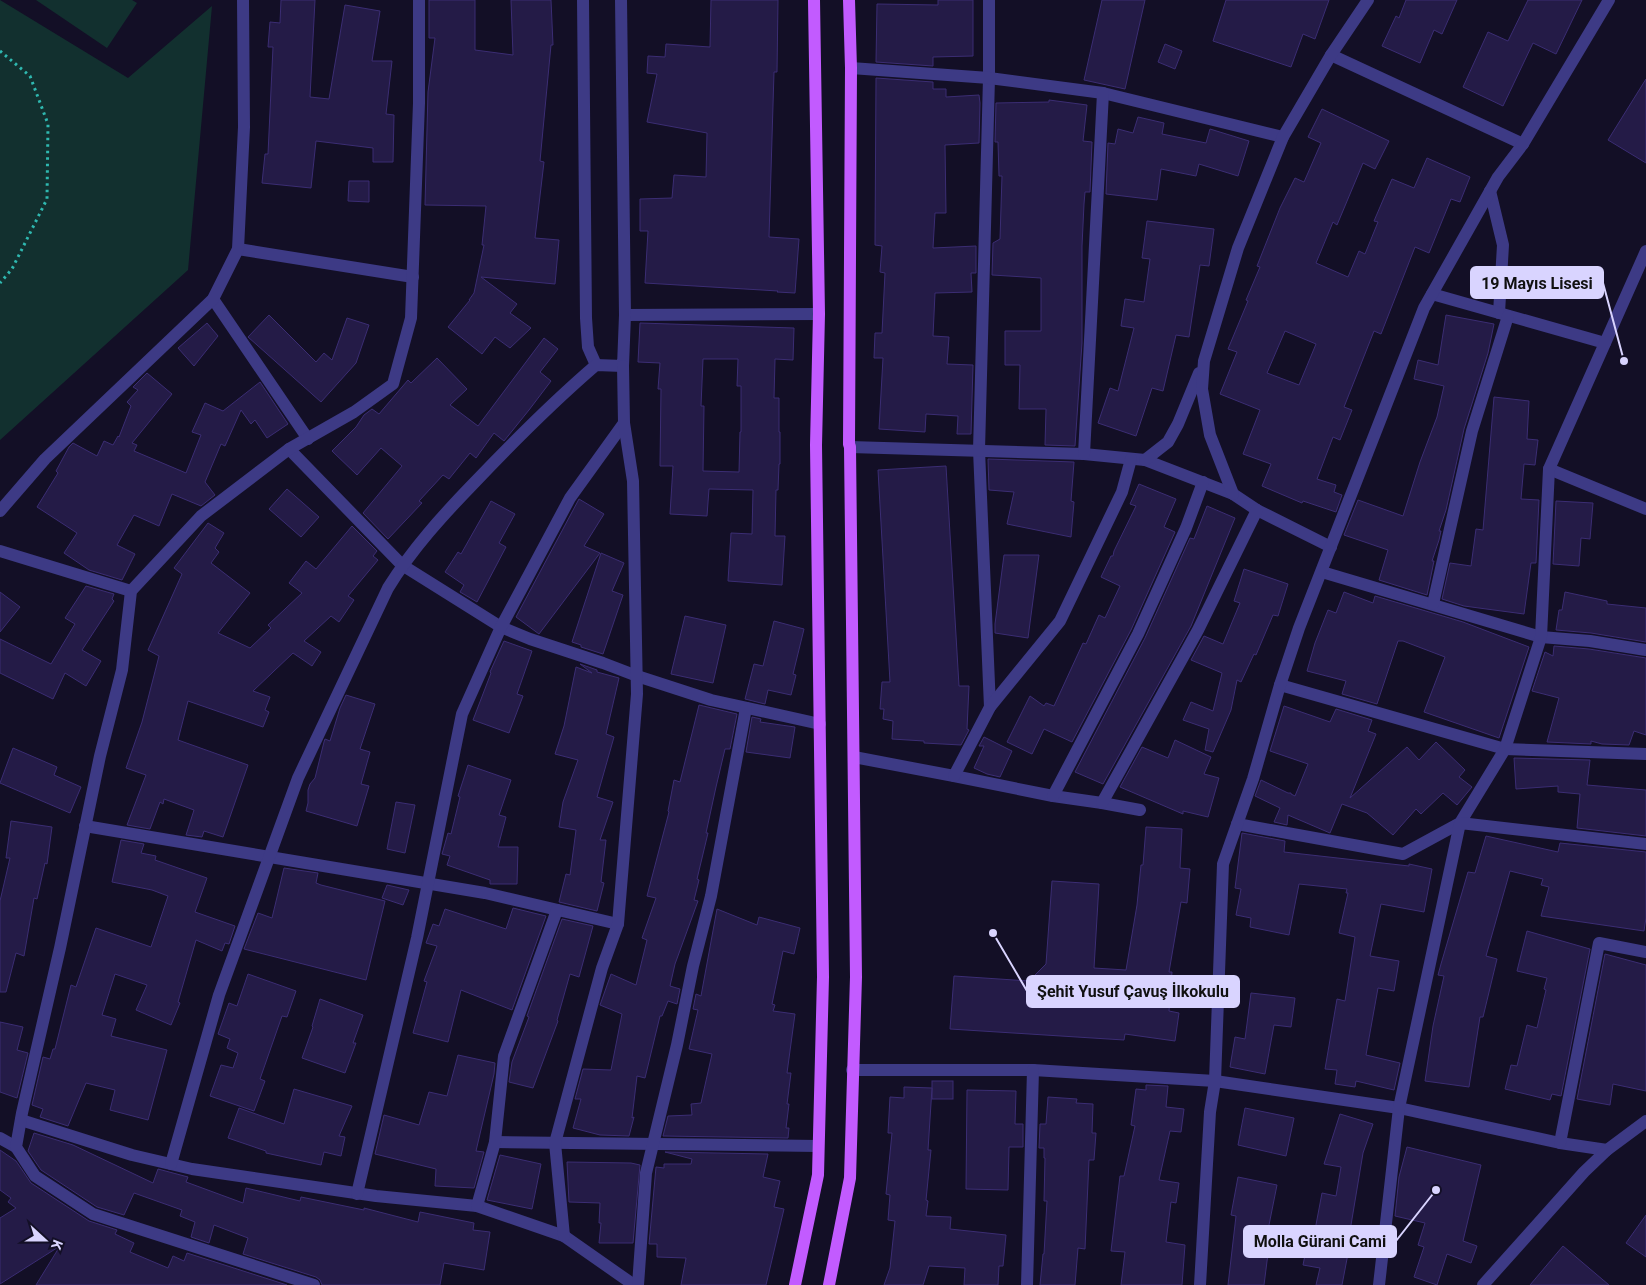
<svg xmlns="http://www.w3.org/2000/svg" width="1646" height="1285" font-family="Roboto,sans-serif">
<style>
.green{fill:#12302f}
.building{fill:#241b47;stroke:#3b2d73;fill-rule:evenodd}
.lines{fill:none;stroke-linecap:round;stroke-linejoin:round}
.path{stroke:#2fb8b0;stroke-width:3;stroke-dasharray:2.5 4;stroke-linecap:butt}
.minor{stroke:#3d3a85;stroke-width:12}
.major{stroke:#c25bff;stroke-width:12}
.leader{fill:none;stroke:#d9d4ff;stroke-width:2}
.callout-dot{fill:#d9d4ff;stroke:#130f26;stroke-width:2}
.callout{fill:#d9d4ff;stroke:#d9d4ff;stroke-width:2}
.callout-label{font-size:16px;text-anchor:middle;font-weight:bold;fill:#111}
</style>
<rect width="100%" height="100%" fill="#130f26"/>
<g class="green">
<polygon points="0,0 128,78 212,6 188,270 0,440"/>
<polygon points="36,0 132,0 137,3 107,48"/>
</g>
<g class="building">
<polygon points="281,0 315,0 310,97 329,99 345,5 380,11 372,61 392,61 386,114 394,115 393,162 373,162 373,148 316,141 311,188 262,183 265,154 268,154 273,47 268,47 270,22 280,23"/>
<polygon points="429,0 475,0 475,50 513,55 511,0 551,0 553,45 551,45 540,161 544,162 535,238 559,240 555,284 481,277 517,304 510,313 531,328 510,348 495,337 482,354 448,327 470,300 469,300 474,293 484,245 482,245 486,206 425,205 428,92 435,38 429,38"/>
<polygon points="711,0 778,0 777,72 774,72 769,237 799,239 795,293 777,292 778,291 645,283 648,231 640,231 640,199 672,198 674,175 706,177 707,133 647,122 657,74 647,73 648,56 665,57 666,44 710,47"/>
<polygon points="938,0 973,0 973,56 933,57 933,66 876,62 877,4 938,5"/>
<polygon points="1102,0 1145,0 1125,89 1084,80"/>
<polygon points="1226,0 1329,0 1315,39 1303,34 1291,67 1213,41"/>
<polygon points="1406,0 1457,0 1442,34 1434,30 1420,63 1382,46 1396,16 1399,18"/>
<polygon points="1528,0 1582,0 1556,54 1533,43 1503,106 1463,87 1488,32 1508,41"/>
<polygon points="1165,44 1182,51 1175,69 1158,62"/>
<polygon points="876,78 933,82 933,89 946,89 946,97 979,95 980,103 979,143 945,145 946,213 935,213 933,248 976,246 976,273 971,273 972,292 935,293 933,336 949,337 947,364 973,365 971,434 957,434 958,416 926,414 925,432 879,429 883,358 874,358 875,333 882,333 885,273 880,272 882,246 875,245"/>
<polygon points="1646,79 1646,163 1608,140"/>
<polygon points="1049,100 1087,105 1083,141 1092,142 1090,192 1085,192 1084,204 1082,246 1082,343 1075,446 1045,445 1046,409 1019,409 1020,365 1005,365 1005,331 1041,331 1041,278 992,275 993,243 1000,239 1002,176 999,176 998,142 995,142 996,103 1049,102"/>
<path d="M1322 109 1389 141 1375 169 1363 163 1337 225 1333 222 1316 263 1348 277 1359 251 1365 254 1378 222 1374 221 1392 179 1414 188 1427 158 1470 177 1460 202 1451 199 1429 253 1415 247 1381 334 1374 331 1344 407 1352 410 1340 440 1333 437 1317 479 1336 485 1334 492 1342 495 1336 512 1303 501 1302 503 1262 486 1271 464 1243 454 1260 410 1220 394 1237 352 1228 349 1248 301 1246 300 1260 267 1257 266 1280 208 1295 178 1304 182 1321 143 1308 137ZM1285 331 1316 344 1299 385 1267 373Z"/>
<polygon points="1138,117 1164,123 1162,134 1206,143 1210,129 1249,141 1238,176 1199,164 1196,176 1161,169 1157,200 1106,194 1108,143 1115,144 1118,129 1133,133"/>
<polygon points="349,181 369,181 369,202 348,201"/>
<polygon points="1147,221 1214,229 1209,266 1200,265 1189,337 1176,335 1163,391 1152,388 1136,436 1098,423 1110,388 1118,391 1134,328 1121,326 1125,299 1144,302 1150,259 1142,258"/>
<polygon points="269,315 316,362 324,353 332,360 347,318 369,325 356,363 321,402 248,337"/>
<polygon points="1446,315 1494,324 1488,353 1464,429 1446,510 1439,531 1441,531 1439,540 1432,561 1434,561 1427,595 1379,580 1388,550 1344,535 1358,500 1403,516 1420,462 1437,417 1444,386 1414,379 1418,360 1438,365"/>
<polygon points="207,323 218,336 194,366 178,348"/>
<path d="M640 323 794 328 793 360 775 359 774 398H779V432H780V464H779L778 490H776L775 536H785L782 585 728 581 731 533 752 534 753 490 709 489 707 516 670 514 673 466H660L661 389H658L660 363 638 362ZM703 359H738L737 386H741V432H740L739 472 703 471 704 406H701Z"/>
<polygon points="544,338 558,349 540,372 551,381 529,410 504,441 494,433 476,458 470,453 449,479 443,475 419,501 422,503 388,539 363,513 402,466 381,448 357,475 332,451 356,427 364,415 372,409 379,414 408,380 411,383 437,358 467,389 450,405 478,426"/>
<polygon points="147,373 172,394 132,443 137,445 134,451 186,473 201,435 192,432 205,403 223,411 260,382 288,424 267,438 255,420 251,424 241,410 225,446 221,444 205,482 215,495 201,506 172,494 159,526 134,515 117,545 135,554 122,580 89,570 64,553 77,533 37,507 58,473 56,471 69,447 73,443 97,456 104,441 113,445 118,436 119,437 131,406 127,402 138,390 133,387"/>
<polygon points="1494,397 1529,401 1527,439 1538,440 1535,465 1524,464 1521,499 1539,500 1536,563 1531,563 1524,614 1464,606 1442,599 1450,563 1471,566 1476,529 1483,530"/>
<polygon points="988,459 1074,462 1071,501 1074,502 1071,537 1007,524 1014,492 989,490"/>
<polygon points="946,466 959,686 969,686 967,729 969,730 961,745 924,743 924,741 892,739 893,721 883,719 884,709 880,709 882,682 890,682 878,470"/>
<polygon points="1139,484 1176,499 1164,527 1175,532 1131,630 1072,742 1044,729 1032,754 1007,742 1030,696 1044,706 1046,703 1054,706 1083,643 1086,644 1099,615 1105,618 1120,586 1101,577 1111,556 1113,556 1114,551 1136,506 1130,504"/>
<polygon points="287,489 319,517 301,537 269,509"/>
<polygon points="579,499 604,514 584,546 600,553 539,634 516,617"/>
<polygon points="491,501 515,514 499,543 506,547 477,602 460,592 464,585 445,572 458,552 461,554"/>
<polygon points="1556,501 1593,503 1590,539 1581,538 1579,566 1553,564"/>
<polygon points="1207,506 1235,518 1191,626 1103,784 1075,772 1145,638 1190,538 1194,539"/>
<polygon points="208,523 224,533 215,548 219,552 211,563 250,593 218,633 250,648 271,628 268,625 302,593 289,583 306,561 316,569 352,526 377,551 373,556 378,560 348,596 354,600 339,622 331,616 304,641 321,652 312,666 293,653 253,691 270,697 265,710 269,712 263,727 188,701 178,740 248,765 223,837 204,831 202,837 186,835 194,810 164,799 163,804 160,802 150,829 127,825 146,775 126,768 142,722 159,656 148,650 182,574 174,568"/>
<polygon points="601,553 624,563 612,591 623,595 603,654 581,647 581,645 572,642"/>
<polygon points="1004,555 1039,555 1028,638 995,633 995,624"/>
<polygon points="1244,569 1288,584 1278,616 1273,615 1256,655 1254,654 1241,682 1237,680 1231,710 1213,752 1205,750 1209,729 1183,720 1191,702 1213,711 1222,673 1191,660 1204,636 1223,644 1240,603 1234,601"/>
<polygon points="86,586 114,594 112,599 114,601 82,650 101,661 86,686 65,673 53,699 0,673 0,639 51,664 75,624 65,618"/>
<polygon points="0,592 20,607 0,632"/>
<polygon points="1344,592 1373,603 1375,596 1463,622 1529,647 1499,738 1424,712 1445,657 1403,641 1398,641 1377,704 1342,694 1346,681 1307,671 1315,643 1328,610 1336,613"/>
<polygon points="1565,592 1607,601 1607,604 1646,608 1646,642 1591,633 1556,630 1559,610 1562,610"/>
<polygon points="685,616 726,625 713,683 671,674"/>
<polygon points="774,621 804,629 793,674 796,675 791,695 768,690 765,704 745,699 754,664 763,666"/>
<polygon points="504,641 532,651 517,694 523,696 509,733 473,720 491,673 490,672"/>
<polygon points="1554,646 1589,649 1646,658 1646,735 1634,731 1629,745 1602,744 1591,741 1591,744 1547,742 1559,698 1532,691 1545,652 1553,656"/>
<polygon points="580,664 597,670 597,672 619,678 606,734 614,737 597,797 613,802 600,840 606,840 601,882 604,883 597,911 559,902 566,874 570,875 576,830 559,827 563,802 578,760 555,754 564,726 576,667 592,673"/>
<polygon points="346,695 375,704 360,749 370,752 361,784 369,786 357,826 306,811 308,803 308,790 310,784 315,778 324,742 325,739 330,741 340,708"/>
<polygon points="699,705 737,714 730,749 725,749 716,787 706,833 708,833 697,879 699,880 694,900 698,901 675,964 670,986 680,989 677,1004 668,1001 662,1016 660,1016 645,1078 637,1076 632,1118 634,1117 629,1136 600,1135 573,1128 581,1099 575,1099 583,1069 611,1070 622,1014 600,1005 611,974 636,985 647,940 642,938 656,898 647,896 669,812 668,811 674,780 680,782"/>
<polygon points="1284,706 1330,722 1336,709 1372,720 1368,731 1376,734 1350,798 1407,747 1419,760 1436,742 1465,770 1459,777 1472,787 1457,805 1443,793 1421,814 1416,809 1393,835 1367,813 1342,804 1330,833 1288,815 1287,825 1274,822 1280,808 1255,796 1261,780 1288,793 1291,793 1291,794 1295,796 1308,764 1270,751"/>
<polygon points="752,717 761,719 760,722 795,727 790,758 746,752"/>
<polygon points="984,737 1012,751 1000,777 987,774 974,768 984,746 979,746"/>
<polygon points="1175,740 1211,757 1204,774 1219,778 1208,817 1183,811 1183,814 1120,787 1142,747 1168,758"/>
<polygon points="13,748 57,767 54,775 81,787 70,813 0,783"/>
<polygon points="1514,758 1590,760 1587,785 1646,790 1646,836 1577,828 1580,794 1558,792 1558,786 1516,789"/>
<polygon points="468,765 511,780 499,815 506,817 498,847 518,847 517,884 490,884 490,880 447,865 450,856 442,854 448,833 451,834 460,797 458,796"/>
<polygon points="396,802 415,805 405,853 387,849"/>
<polygon points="11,821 52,827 47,864 45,863 37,899 34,898 24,956 16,953 6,992 0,992 0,901 10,858 6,858"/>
<polygon points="1146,827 1182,829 1180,868 1190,869 1187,903 1181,902 1169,972 1172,972 1169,1011 1179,1013 1175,1041 1125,1034 1124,1040 950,1029 954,976 1029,981 1046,964 1052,881 1099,884 1094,968 1126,970 1137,905 1141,865 1143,865"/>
<polygon points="1242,833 1285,841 1284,852 1409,866 1409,864 1432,869 1424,912 1381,904 1370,956 1399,961 1394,991 1378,988 1366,1055 1400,1063 1394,1090 1356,1081 1355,1087 1335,1084 1337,1070 1325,1069 1337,999 1345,1001 1355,937 1339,933 1348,893 1346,893 1347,889 1299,884 1289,935 1250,927 1251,918 1236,915 1241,889 1235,888"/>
<polygon points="1486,836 1558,852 1560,843 1646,852 1646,918 1644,931 1541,916 1549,887 1541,885 1543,879 1510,871 1486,956 1497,959 1483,1017 1480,1017 1469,1087 1425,1081 1433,1026 1444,976 1438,975 1441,964 1468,872 1475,873"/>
<polygon points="121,840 144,844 141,853 156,856 155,860 207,878 195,912 235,926 229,944 225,943 222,951 196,940 178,1002 180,1003 171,1025 136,1010 147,985 115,974 102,1015 116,1019 111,1036 167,1050 148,1120 110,1110 115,1090 86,1083 68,1126 40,1117 43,1109 32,1105 43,1057 50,1059 53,1049 55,1049 71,985 76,987 96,928 151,947 168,896 152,890 112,882"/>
<polygon points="284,868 318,873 316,883 321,885 385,901 366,980 244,949 258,913 272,918"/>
<polygon points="387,885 409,890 403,905 382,898"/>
<polygon points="513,908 546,916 512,1010 461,990 448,1042 413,1033 427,982 424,981 437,946 426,943 433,924 439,926 445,909 506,929"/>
<polygon points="717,909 757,925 759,917 800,928 794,954 783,951 772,1004 775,1005 773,1011 795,1014 787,1073 791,1073 787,1104 789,1104 786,1128 789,1128 788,1138 663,1136 668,1116 692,1115 691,1104 701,1103 712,1054 689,1049 698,1010 693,1009 696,994 701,996"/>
<polygon points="562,919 593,926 579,977 570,974 557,1020 558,1021 533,1088 509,1082 512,1062 529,1017 527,1016"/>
<polygon points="1527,931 1590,949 1561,1096 1552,1094 1550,1100 1505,1089 1511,1065 1517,1066 1527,1025 1537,1028 1546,990 1544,989 1547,978 1517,971"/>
<polygon points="1605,954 1646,965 1646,1091 1613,1084 1610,1105 1577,1099"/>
<polygon points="248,974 296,991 287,1017 282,1016 260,1079 265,1081 254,1111 210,1096 221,1065 233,1068 238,1053 227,1048 230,1039 218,1034 229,1003 237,1006"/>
<polygon points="1251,993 1295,998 1291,1027 1274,1025 1265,1074 1230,1067 1235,1037 1245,1039"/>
<polygon points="320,999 363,1015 353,1043 356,1043 345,1073 302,1058 313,1027 312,1026"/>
<polygon points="0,1022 23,1027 17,1050 28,1053 17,1098 0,1092"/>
<polygon points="458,1055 495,1063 494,1074 476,1151 484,1152 474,1188 435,1186 436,1169 375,1154 384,1115 419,1125 429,1092 447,1096"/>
<rect x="932" y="1081" width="21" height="18"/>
<polygon points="1146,1085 1168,1086 1166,1107 1184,1109 1181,1132 1170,1131 1159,1180 1179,1183 1176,1203 1171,1202 1166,1242 1185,1245 1182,1285 1121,1285 1125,1252 1111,1251 1120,1176 1124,1176 1135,1126 1131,1125 1136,1089 1146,1090"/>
<polygon points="904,1087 932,1088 928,1150 931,1150 926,1200 928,1201 926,1216 951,1217 950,1229 1006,1235 1003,1266 999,1266 998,1285 964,1285 965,1268 929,1266 923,1285 884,1285 890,1268 895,1221 888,1220 890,1195 886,1194 892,1133 888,1133 890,1097 904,1098"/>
<polygon points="294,1089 352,1106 339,1136 345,1137 341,1156 324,1152 321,1165 266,1153 266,1151 228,1138 239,1108 284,1124"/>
<polygon points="967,1090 1016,1091 1015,1124 1023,1124 1023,1147 1009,1147 1008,1190 966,1189"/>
<polygon points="1048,1097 1077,1099 1076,1103 1093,1104 1092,1133 1096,1133 1094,1160 1089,1160 1085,1249 1078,1248 1075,1285 1040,1285 1043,1254 1044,1254 1047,1201 1044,1201 1045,1158 1044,1158 1044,1148 1039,1148 1040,1124 1046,1124"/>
<polygon points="1245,1108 1294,1118 1286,1156 1238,1145"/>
<polygon points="1340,1114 1373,1124 1363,1153 1349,1237 1351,1238 1342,1285 1316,1285 1320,1268 1303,1265 1310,1230 1315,1230 1322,1193 1336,1196 1341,1167 1324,1164"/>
<polygon points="34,1133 73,1145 153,1183 158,1169 188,1177 186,1182 243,1203 246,1188 300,1201 301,1197 364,1210 364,1208 418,1222 420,1212 474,1223 473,1230 490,1232 484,1270 444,1263 440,1285 322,1285 320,1280 316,1277 243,1254 248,1238 214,1225 209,1243 191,1237 195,1222 180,1216 182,1210 134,1193 124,1215 97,1207 41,1170 28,1151"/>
<polygon points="1407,1147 1481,1165 1463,1241 1477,1246 1471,1263 1447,1254 1437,1285 1414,1277 1424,1247 1418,1245 1425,1223 1395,1216 1399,1177"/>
<polygon points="0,1150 16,1161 31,1183 89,1221 117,1230 115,1234 134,1243 130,1252 168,1268 173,1256 184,1261 187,1253 287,1285 36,1285 60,1246 0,1284 0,1218 16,1208 8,1202 11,1198 0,1190"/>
<polygon points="665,1152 768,1154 763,1177 780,1181 774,1207 784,1209 766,1285 681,1285 686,1258 657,1257 657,1244 649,1244 656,1167 664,1168 664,1164 691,1164 692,1159"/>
<polygon points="500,1155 541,1164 532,1209 487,1200"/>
<polygon points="567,1162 631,1163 640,1165 633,1243 599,1243 601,1223 599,1223 600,1203 569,1202"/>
<polygon points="1238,1177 1277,1185 1268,1230 1271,1230 1264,1285 1228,1285 1236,1216 1231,1215"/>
<polygon points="1646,1215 1646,1257 1626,1243"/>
<polygon points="1563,1246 1609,1285 1530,1285"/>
</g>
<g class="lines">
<polyline class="path" points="0,51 30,76 48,124 47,199 12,269 0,283"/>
<g class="minor">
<polyline points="583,0 586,318 588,347 596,365"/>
<polyline points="989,0 989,78 979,450 990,707"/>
<polyline points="1331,55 1523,144"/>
<polyline points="851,68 989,78 1103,93 1283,137"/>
<polyline points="1490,191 1503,245 1499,313"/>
<polyline points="238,249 413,277"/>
<polyline points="1432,294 1605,343"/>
<polyline points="213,299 308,439"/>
<polyline points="625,315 819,314"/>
<polyline points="850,447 1084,454 1145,460 1233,494 1257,510 1331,547"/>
<polyline points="289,449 402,565 501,627 530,639 603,663 637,676 711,700 820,724"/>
<polyline points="1084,454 1103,93"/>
<polyline points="1145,460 1168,442 1178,424 1199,373"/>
<polyline points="1549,469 1646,509"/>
<polyline points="1233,494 1210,435 1202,389 1204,361 1238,248 1283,137 1331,55 1368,0"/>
<polyline points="0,511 45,459 213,299 238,249 244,127 243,0"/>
<polyline points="0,551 131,591"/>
<polyline points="1322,572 1541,637 1590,641 1646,650"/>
<polyline points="1433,604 1472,431 1508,316"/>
<polyline points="1280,685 1505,749 1646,754"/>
<polyline points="854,757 954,776 1053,796 1102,803 1140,810"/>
<polyline points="954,776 990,707 1060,621 1122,492 1131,459"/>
<polyline points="1053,796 1138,634 1186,528 1203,482"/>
<polyline points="1102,803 1198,630 1257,510"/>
<polyline points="1237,824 1403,854 1460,823 1505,749 1541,637 1549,469 1646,251"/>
<polyline points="85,826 485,893 618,924"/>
<polyline points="852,1070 1033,1070 1215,1081 1399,1108 1560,1143 1607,1150"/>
<polyline points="21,1120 132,1155 192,1169 376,1196 477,1206 564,1236 634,1285"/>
<polyline points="0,1138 16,1147"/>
<polyline points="495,1142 818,1146"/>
<polyline points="1560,1143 1599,943 1646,952"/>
<path d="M171 1164 219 995 298 778 388 588C412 549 443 515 475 482 514 441 553 402 596 365L623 366 625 315 621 0"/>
<polyline points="357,1194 417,938 462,714 501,627 570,498 624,423"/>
<polyline points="477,1206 495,1142 504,1056 557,910"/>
<polyline points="564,1236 555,1143 602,968 618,924 637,694 633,481 624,423 623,366"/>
<polyline points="314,1285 93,1214 35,1176 16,1147 22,1113 60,948 100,756 122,670 131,591 201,516 289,449 354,412 393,384 411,318 419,103 419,0"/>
<polyline points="638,1285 646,1173 677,1045 693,966 711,896 746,708"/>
<polyline points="1027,1285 1033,1070"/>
<polyline points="1200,1285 1210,1112 1215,1081 1223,864 1253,779 1280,685 1299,628 1424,308 1498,177 1523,144 1609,0"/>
<polyline points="1379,1285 1399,1108 1460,823 1646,844"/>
<polyline points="1483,1285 1584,1172 1607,1150 1646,1121"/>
</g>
<g class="major">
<polyline points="795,1285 818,1175 823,977 816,445 819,314 814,0"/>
<polyline points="829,1285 850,1178 856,977 850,447 849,444 851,68 849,0"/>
</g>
</g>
<path class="leader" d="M1624 361L1603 283M993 933L1027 991M1436 1190L1396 1241"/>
<g class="callout-dot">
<circle cx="1624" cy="361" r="5"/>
<circle cx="993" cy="933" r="5"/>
<circle cx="1436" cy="1190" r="5"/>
</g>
<g class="callout">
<rect x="1471" y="267" width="132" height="31" rx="5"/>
<rect x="1027" y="976" width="212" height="31" rx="5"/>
<rect x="1244" y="1226" width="152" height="31" rx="5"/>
</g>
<g class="callout-label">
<text x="1537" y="289">19 Mayıs Lisesi</text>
<text x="1133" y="997">Şehit Yusuf Çavuş İlkokulu</text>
<text x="1320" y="1247">Molla Gürani Cami</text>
</g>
<g transform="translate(45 1240) rotate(111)" stroke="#130f26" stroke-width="4" paint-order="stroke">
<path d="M0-4L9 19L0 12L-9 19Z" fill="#d9d4ff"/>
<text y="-8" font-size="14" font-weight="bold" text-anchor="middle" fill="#d9d4ff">K</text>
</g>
</svg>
